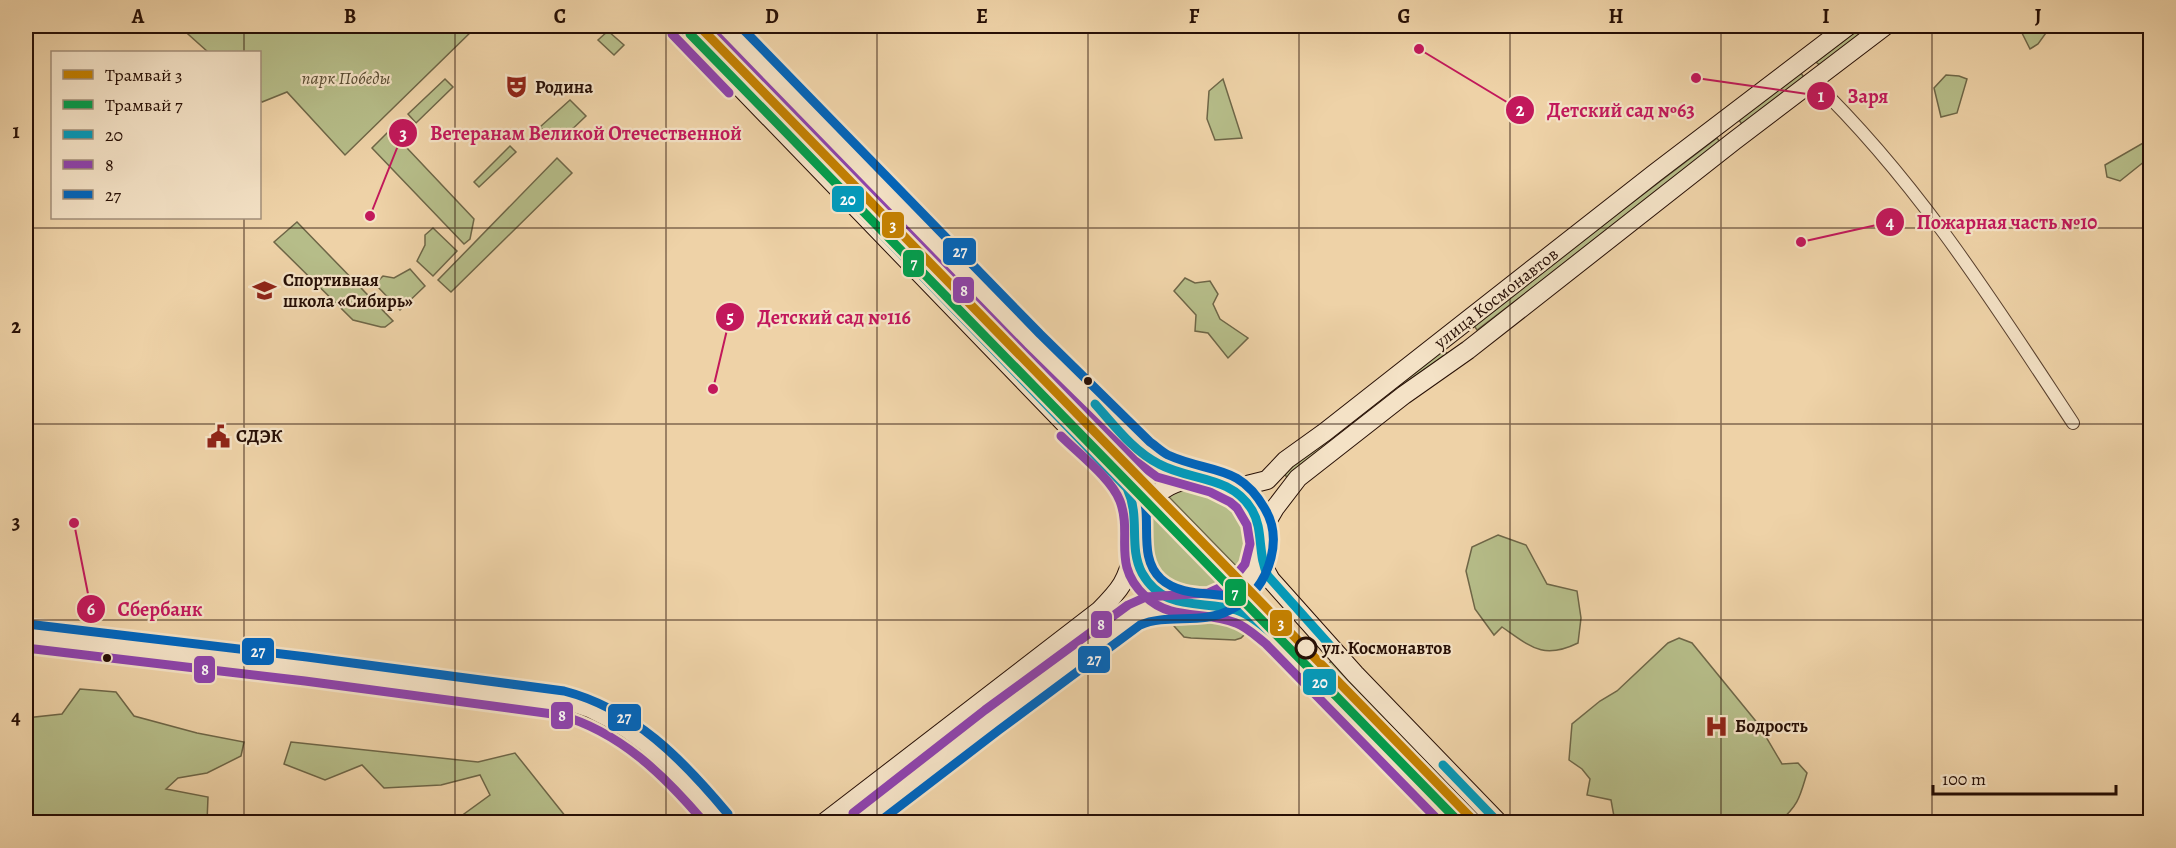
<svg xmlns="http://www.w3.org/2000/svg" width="2176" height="848" font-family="Alegreya,serif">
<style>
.green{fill:#b6bd89;stroke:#6e6647;stroke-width:1.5}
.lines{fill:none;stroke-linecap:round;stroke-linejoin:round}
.street-casing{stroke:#59402e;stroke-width:14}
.secondary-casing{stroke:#270f05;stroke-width:20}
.street{stroke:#f4e2c6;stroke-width:12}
.secondary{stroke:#f4e2c6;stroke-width:18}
.bus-1-casing{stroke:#f4e2c6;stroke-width:14}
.bus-2-casing{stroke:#f4e2c6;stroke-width:14}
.bus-3-casing{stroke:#f4e2c6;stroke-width:14}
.bus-1{stroke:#049aba;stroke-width:9}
.bus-2{stroke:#8e44ad;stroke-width:9}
.bus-3{stroke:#0065bd;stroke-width:9}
.tram-1-casing{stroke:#f4e2c6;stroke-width:14}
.tram-2-casing{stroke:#f4e2c6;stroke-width:14}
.tram-1{stroke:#c38001;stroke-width:9}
.tram-2{stroke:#029e4d;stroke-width:9}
.grid{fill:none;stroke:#270f05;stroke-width:1.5;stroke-opacity:0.55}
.bus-dot{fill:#270f05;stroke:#f4e2c6;stroke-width:2}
.stop-dot{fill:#f4e2c6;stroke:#270f05;stroke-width:3}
.labels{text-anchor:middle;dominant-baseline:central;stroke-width:4.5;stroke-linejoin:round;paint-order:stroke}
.park-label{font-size:18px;font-style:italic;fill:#594c33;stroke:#f4e2c6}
.poi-label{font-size:18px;font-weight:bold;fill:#270f05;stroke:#f4e2c6;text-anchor:start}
.street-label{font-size:18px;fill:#270f05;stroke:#f4e2c6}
.stop-label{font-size:18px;font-weight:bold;fill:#270f05;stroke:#f4e2c6;text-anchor:start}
.leader{fill:none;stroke:#c2185b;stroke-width:2}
.callout-dot{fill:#c2185b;stroke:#f4e2c6;stroke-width:2}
.mark-label{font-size:18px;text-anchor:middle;font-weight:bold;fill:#fff}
.callout-label{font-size:20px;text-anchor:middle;font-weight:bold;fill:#c2185b;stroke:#f4e2c6;stroke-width:4.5;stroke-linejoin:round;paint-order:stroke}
.line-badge{stroke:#f4e2c6;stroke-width:2}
.badge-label{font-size:16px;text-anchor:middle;font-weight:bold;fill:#fff}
.neatline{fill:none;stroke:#270f05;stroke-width:2}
.grid-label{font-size:20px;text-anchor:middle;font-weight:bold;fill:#270f05}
</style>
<rect width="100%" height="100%" fill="#eed2a7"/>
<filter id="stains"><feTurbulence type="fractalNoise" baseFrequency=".00333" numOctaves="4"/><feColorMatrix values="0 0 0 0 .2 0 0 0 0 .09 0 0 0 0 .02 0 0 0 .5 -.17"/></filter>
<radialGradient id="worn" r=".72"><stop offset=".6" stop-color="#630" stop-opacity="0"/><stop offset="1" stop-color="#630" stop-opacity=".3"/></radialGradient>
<g class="green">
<polygon points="179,26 477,26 345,155 287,92 262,102 260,100 260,52 208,52"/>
<polygon points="1863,26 1876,26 1822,67 1816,62"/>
<polygon points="2024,26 2051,26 2038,44 2030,49 2021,31"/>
<polygon points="608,31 624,45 614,55 598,40"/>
<polygon points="1801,73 1805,79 1743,126 1739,120"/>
<polygon points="1946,75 1959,76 1967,79 1957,113 1941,117 1934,88"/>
<polygon points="445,79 453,87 416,123 408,114"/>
<polygon points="1223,79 1242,138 1215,140 1207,119 1209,91"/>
<polygon points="570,100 586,116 563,138 558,133 551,138 540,127"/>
<polygon points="390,130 474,219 470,239 464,244 372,148"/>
<polygon points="1717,138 1722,145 1477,330 1473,324"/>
<polygon points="2150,139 2150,157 2120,181 2107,177 2105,165"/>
<polygon points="510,146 516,152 479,187 474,182"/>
<polygon points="557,158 572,173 451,292 438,280"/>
<polygon points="297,222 393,321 385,327 381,327 353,320 274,242"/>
<polygon points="433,228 457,251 433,276 417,261 425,245 425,235"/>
<polygon points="410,269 425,286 400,310 375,284 383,276 394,278"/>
<polygon points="1185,278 1195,283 1210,281 1218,294 1213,304 1220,319 1248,338 1228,358 1208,333 1195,331 1196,315 1174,291"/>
<polygon points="1441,349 1447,353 1287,478 1284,472"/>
<path d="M1201 486C1232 491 1256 518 1252 551 1251 559 1247 566 1243 573L1166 494 1174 490Z"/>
<polygon points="1160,500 1238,580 1221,592 1194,598 1168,590 1153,577 1142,552 1144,524"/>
<path d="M1498 535 1526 545 1547 584 1577 591 1581 618 1578 643C1543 660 1531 647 1502 627L1494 635 1475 609 1466 571 1472 547Z"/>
<polygon points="1127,600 1131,605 849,822 838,822"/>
<path d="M1175 621C1201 621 1225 619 1249 630L1241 638 1235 640 1191 638 1184 637 1174 626Z"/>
<path d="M1679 638 1692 643 1759 725 1782 764 1798 763 1807 773C1800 796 1799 805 1779 822H1615L1611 800 1587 795 1590 779 1582 769 1569 760 1572 724 1600 701 1617 691 1668 643Z"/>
<polygon points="1333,660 1490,822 1463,822 1318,671"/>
<polygon points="80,689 116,692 134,716 197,733 244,742 241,756 207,773 178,778 166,789 208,797 207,822 26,822 26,718 62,714"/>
<polygon points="291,742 478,762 515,753 570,822 453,822 490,795 480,775 441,785 384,788 362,765 325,780 284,764"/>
</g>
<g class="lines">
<defs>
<g id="street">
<path d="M1813 81C1917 181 1994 303 2073 423"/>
<path d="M26 636 306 669 562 703C572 706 584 708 593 713 644 736 684 779 719 822"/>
</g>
<g id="secondary">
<path d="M681 26 1127 488C1145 519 1126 542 1142 572 1163 614 1200 600 1235 610 1250 614 1262 626 1274 635L1456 822"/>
<path d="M724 26 1031 342 1142 451C1151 459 1158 465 1169 469 1198 479 1231 479 1250 507 1268 533 1253 554 1271 580L1355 674 1498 822"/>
<polyline points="1225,484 1239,487 1267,480 1286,460 1325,432 1655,173 1848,26"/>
<path d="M1137 523C1148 498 1166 481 1195 479"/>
<polyline points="1261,532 1275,508 1298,478 1404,395 1468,350 1734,141 1885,26"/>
<path d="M825 822 1099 611C1121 589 1127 581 1134 550"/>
<path d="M860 822 1125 620 1140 611 1148 609C1198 606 1242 612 1260 555"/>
</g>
</defs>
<use href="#street" class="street-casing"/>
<use href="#secondary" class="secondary-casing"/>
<use href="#street" class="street"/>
<use href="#secondary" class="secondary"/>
<defs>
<g id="bus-1">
<path d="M681 26 1127 488C1141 518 1128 546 1142 573 1164 612 1200 600 1236 610 1250 614 1262 626 1274 635L1456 822"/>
<path d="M1095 404C1114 425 1133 451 1159 464 1190 481 1231 475 1252 510 1264 530 1257 555 1268 576L1335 651"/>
<polyline points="1443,765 1498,822"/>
</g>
<g id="bus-2">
<polyline points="672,34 729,93"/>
<polyline points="715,34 1022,350 1134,460 1157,477 1210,492 1230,502 1237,508 1247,525 1250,544 1245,564 1230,583 1208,593 1146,597 1128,605 985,710 853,813"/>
<path d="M1061 436C1079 454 1111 478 1120 501 1133 536 1111 564 1145 596 1171 622 1206 610 1236 623 1247 627 1257 637 1266 644L1440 822"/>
<path d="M26 648 305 681 560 715C620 732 664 775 704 822"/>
</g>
<g id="bus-3">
<polyline points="697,26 747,77"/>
<path d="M740 26 1040 334 1150 442C1156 446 1162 452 1168 455 1210 474 1239 463 1265 509 1274 524 1275 542 1271 558 1265 581 1252 599 1230 610 1202 625 1168 613 1140 625L999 730 879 822"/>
<path d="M1079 420C1100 441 1130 463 1142 492 1153 520 1137 557 1161 579 1182 598 1216 591 1241 599 1257 604 1270 616 1283 627L1465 814"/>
<path d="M27 624 307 657 564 691C634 709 683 760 728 814"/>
</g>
</defs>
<use href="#bus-1" class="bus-1-casing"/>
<use href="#bus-2" class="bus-2-casing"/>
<use href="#bus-3" class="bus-3-casing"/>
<use href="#bus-1" class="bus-1"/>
<use href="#bus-2" class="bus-2"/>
<use href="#bus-3" class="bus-3"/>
<defs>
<polyline id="tram-1" points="699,26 1475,822"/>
<polyline id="tram-2" points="690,34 1459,822"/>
</defs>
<use href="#tram-1" class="tram-1-casing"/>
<use href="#tram-2" class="tram-2-casing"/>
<use href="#tram-1" class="tram-1"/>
<use href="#tram-2" class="tram-2"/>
</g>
<path class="grid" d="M244 26V52M455 26V822M666 26V822M877 26V822M1088 26V822M1299 26V822M1510 26V822M1721 26V822M1932 26V822M244 218V822M26 228H2150M26 424H2150M26 620H2150"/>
<defs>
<symbol id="theatre-bare" viewBox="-9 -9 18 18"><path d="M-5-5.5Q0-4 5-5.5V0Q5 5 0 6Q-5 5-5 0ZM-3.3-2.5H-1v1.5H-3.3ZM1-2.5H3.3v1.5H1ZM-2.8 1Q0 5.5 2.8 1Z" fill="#8f2418" stroke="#f4e2c6" stroke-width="2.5" paint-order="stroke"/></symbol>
<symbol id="school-bare" viewBox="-9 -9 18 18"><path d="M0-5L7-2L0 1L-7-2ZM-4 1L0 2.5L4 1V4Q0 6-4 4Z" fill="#8f2418" stroke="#f4e2c6" stroke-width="2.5" paint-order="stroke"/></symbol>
<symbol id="civic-bare" viewBox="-9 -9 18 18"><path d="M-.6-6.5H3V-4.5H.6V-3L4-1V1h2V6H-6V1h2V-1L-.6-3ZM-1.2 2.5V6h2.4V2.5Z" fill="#8f2418" stroke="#f4e2c6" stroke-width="2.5" paint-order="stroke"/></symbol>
<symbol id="hospital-bare" viewBox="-9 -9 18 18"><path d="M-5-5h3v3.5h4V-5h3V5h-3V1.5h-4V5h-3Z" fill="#8f2418" stroke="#f4e2c6" stroke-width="2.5" paint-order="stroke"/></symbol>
</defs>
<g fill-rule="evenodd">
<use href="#theatre-bare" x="500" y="70" width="33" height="33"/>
<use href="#school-bare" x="248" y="274" width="33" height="33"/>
<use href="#civic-bare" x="202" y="420" width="33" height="33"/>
<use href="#hospital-bare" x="1700" y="710" width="33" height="33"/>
</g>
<g class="bus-dot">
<circle cx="1088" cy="381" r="5"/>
<circle cx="107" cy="658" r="5"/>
</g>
<circle class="stop-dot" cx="1306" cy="648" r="10"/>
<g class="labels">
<g class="park-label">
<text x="346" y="78">парк Победы</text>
</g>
<g class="poi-label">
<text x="535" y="87">Родина</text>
<text x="283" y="280">Спортивная<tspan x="283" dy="21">школа «Сибирь»</tspan></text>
<text x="236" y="436">СДЭК</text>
<text x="1735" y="726">Бодрость</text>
</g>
<g class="street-label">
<text transform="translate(1496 298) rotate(-38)">улица Космонавтов</text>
</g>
<g class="stop-label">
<text x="1322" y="648">ул. Космонавтов</text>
</g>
</g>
<path class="leader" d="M1696 78L1821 96M1419 49L1520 110M370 216L403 133M1801 242L1890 222M713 389L730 317M74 523L91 609"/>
<g class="callout-dot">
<circle cx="1696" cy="78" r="6"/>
<circle cx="1419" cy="49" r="6"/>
<circle cx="370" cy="216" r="6"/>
<circle cx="1801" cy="242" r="6"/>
<circle cx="713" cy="389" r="6"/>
<circle cx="74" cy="523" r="6"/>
<circle cx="1821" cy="96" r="15"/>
<circle cx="1520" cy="110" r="15"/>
<circle cx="403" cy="133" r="15"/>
<circle cx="1890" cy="222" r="15"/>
<circle cx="730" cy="317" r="15"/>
<circle cx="91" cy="609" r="15"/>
</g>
<g class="mark-label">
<text x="1821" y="102">1</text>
<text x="1520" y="116">2</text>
<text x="403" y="140">3</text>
<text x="1890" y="228">4</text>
<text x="730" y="323">5</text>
<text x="91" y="615">6</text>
</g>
<g class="callout-label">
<text x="1868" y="103">Заря</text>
<text x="1621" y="117">Детский сад №63</text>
<text x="586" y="140">Ветеранам Великой Отечественной</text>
<text x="2007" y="229">Пожарная часть №10</text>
<text x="834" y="324">Детский сад №116</text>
<text x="160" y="616">Сбербанк</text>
</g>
<g class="line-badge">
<rect x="831" y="185" width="34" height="28" rx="6" fill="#049aba"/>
<rect x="881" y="211" width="24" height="28" rx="6" fill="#c38001"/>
<rect x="942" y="237" width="35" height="29" rx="6" fill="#0065bd"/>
<rect x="902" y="249" width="23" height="29" rx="6" fill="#029e4d"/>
<rect x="952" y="276" width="23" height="28" rx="6" fill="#8e44ad"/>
<rect x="1224" y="578" width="23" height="29" rx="6" fill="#029e4d"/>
<rect x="1269" y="609" width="24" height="28" rx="6" fill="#c38001"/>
<rect x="1090" y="610" width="23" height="29" rx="6" fill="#8e44ad"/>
<rect x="241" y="637" width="34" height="29" rx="6" fill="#0065bd"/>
<rect x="1077" y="645" width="34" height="29" rx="6" fill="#0065bd"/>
<rect x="193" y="655" width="23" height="29" rx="6" fill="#8e44ad"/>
<rect x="1302" y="668" width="35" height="28" rx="6" fill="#049aba"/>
<rect x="550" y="701" width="24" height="29" rx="6" fill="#8e44ad"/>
<rect x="607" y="703" width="35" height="29" rx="6" fill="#0065bd"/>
</g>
<g class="badge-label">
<text x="848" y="205">20</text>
<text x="893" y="231">3</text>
<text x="960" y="257">27</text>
<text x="914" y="269">7</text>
<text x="964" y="296">8</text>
<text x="1235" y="599">7</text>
<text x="1281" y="629">3</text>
<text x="1101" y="630">8</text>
<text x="258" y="657">27</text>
<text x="1094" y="665">27</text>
<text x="205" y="675">8</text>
<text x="1320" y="688">20</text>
<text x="562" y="721">8</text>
<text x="624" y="723">27</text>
</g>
<rect width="2176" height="848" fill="none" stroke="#eed2a7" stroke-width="66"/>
<rect x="51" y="51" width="210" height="168" fill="#f4e2c6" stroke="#a28e79" stroke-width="1.5"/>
<rect x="63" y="70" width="30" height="9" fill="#c38001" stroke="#a28e79" stroke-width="1.5"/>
<text x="105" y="81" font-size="18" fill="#270f05">Трамвай 3</text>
<rect x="63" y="100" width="30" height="9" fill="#029e4d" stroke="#a28e79" stroke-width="1.5"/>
<text x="105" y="111" font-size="18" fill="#270f05">Трамвай 7</text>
<rect x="63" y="130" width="30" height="9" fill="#049aba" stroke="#a28e79" stroke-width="1.5"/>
<text x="105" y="141" font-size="18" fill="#270f05">20</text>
<rect x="63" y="160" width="30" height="9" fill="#8e44ad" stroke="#a28e79" stroke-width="1.5"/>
<text x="105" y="171" font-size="18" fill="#270f05">8</text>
<rect x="63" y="190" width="30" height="9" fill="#0065bd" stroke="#a28e79" stroke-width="1.5"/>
<text x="105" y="201" font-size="18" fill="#270f05">27</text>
<path d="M1933 785v9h183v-9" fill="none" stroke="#270f05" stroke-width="3"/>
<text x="1942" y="785" font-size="18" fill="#270f05" stroke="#f4e2c6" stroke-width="4.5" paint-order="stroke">100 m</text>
<rect x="33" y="33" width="2110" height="782" class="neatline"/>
<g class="grid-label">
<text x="138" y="23">A</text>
<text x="350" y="23">B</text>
<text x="560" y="23">C</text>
<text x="772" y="23">D</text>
<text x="982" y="23">E</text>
<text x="1194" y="23">F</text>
<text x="1404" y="23">G</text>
<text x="1616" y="23">H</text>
<text x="1826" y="23">I</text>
<text x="2038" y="23">J</text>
<text x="16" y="138">1</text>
<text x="16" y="333">2</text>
<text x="16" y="529">3</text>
<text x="16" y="724">4</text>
</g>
<rect width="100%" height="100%" filter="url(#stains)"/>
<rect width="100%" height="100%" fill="url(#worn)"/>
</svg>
